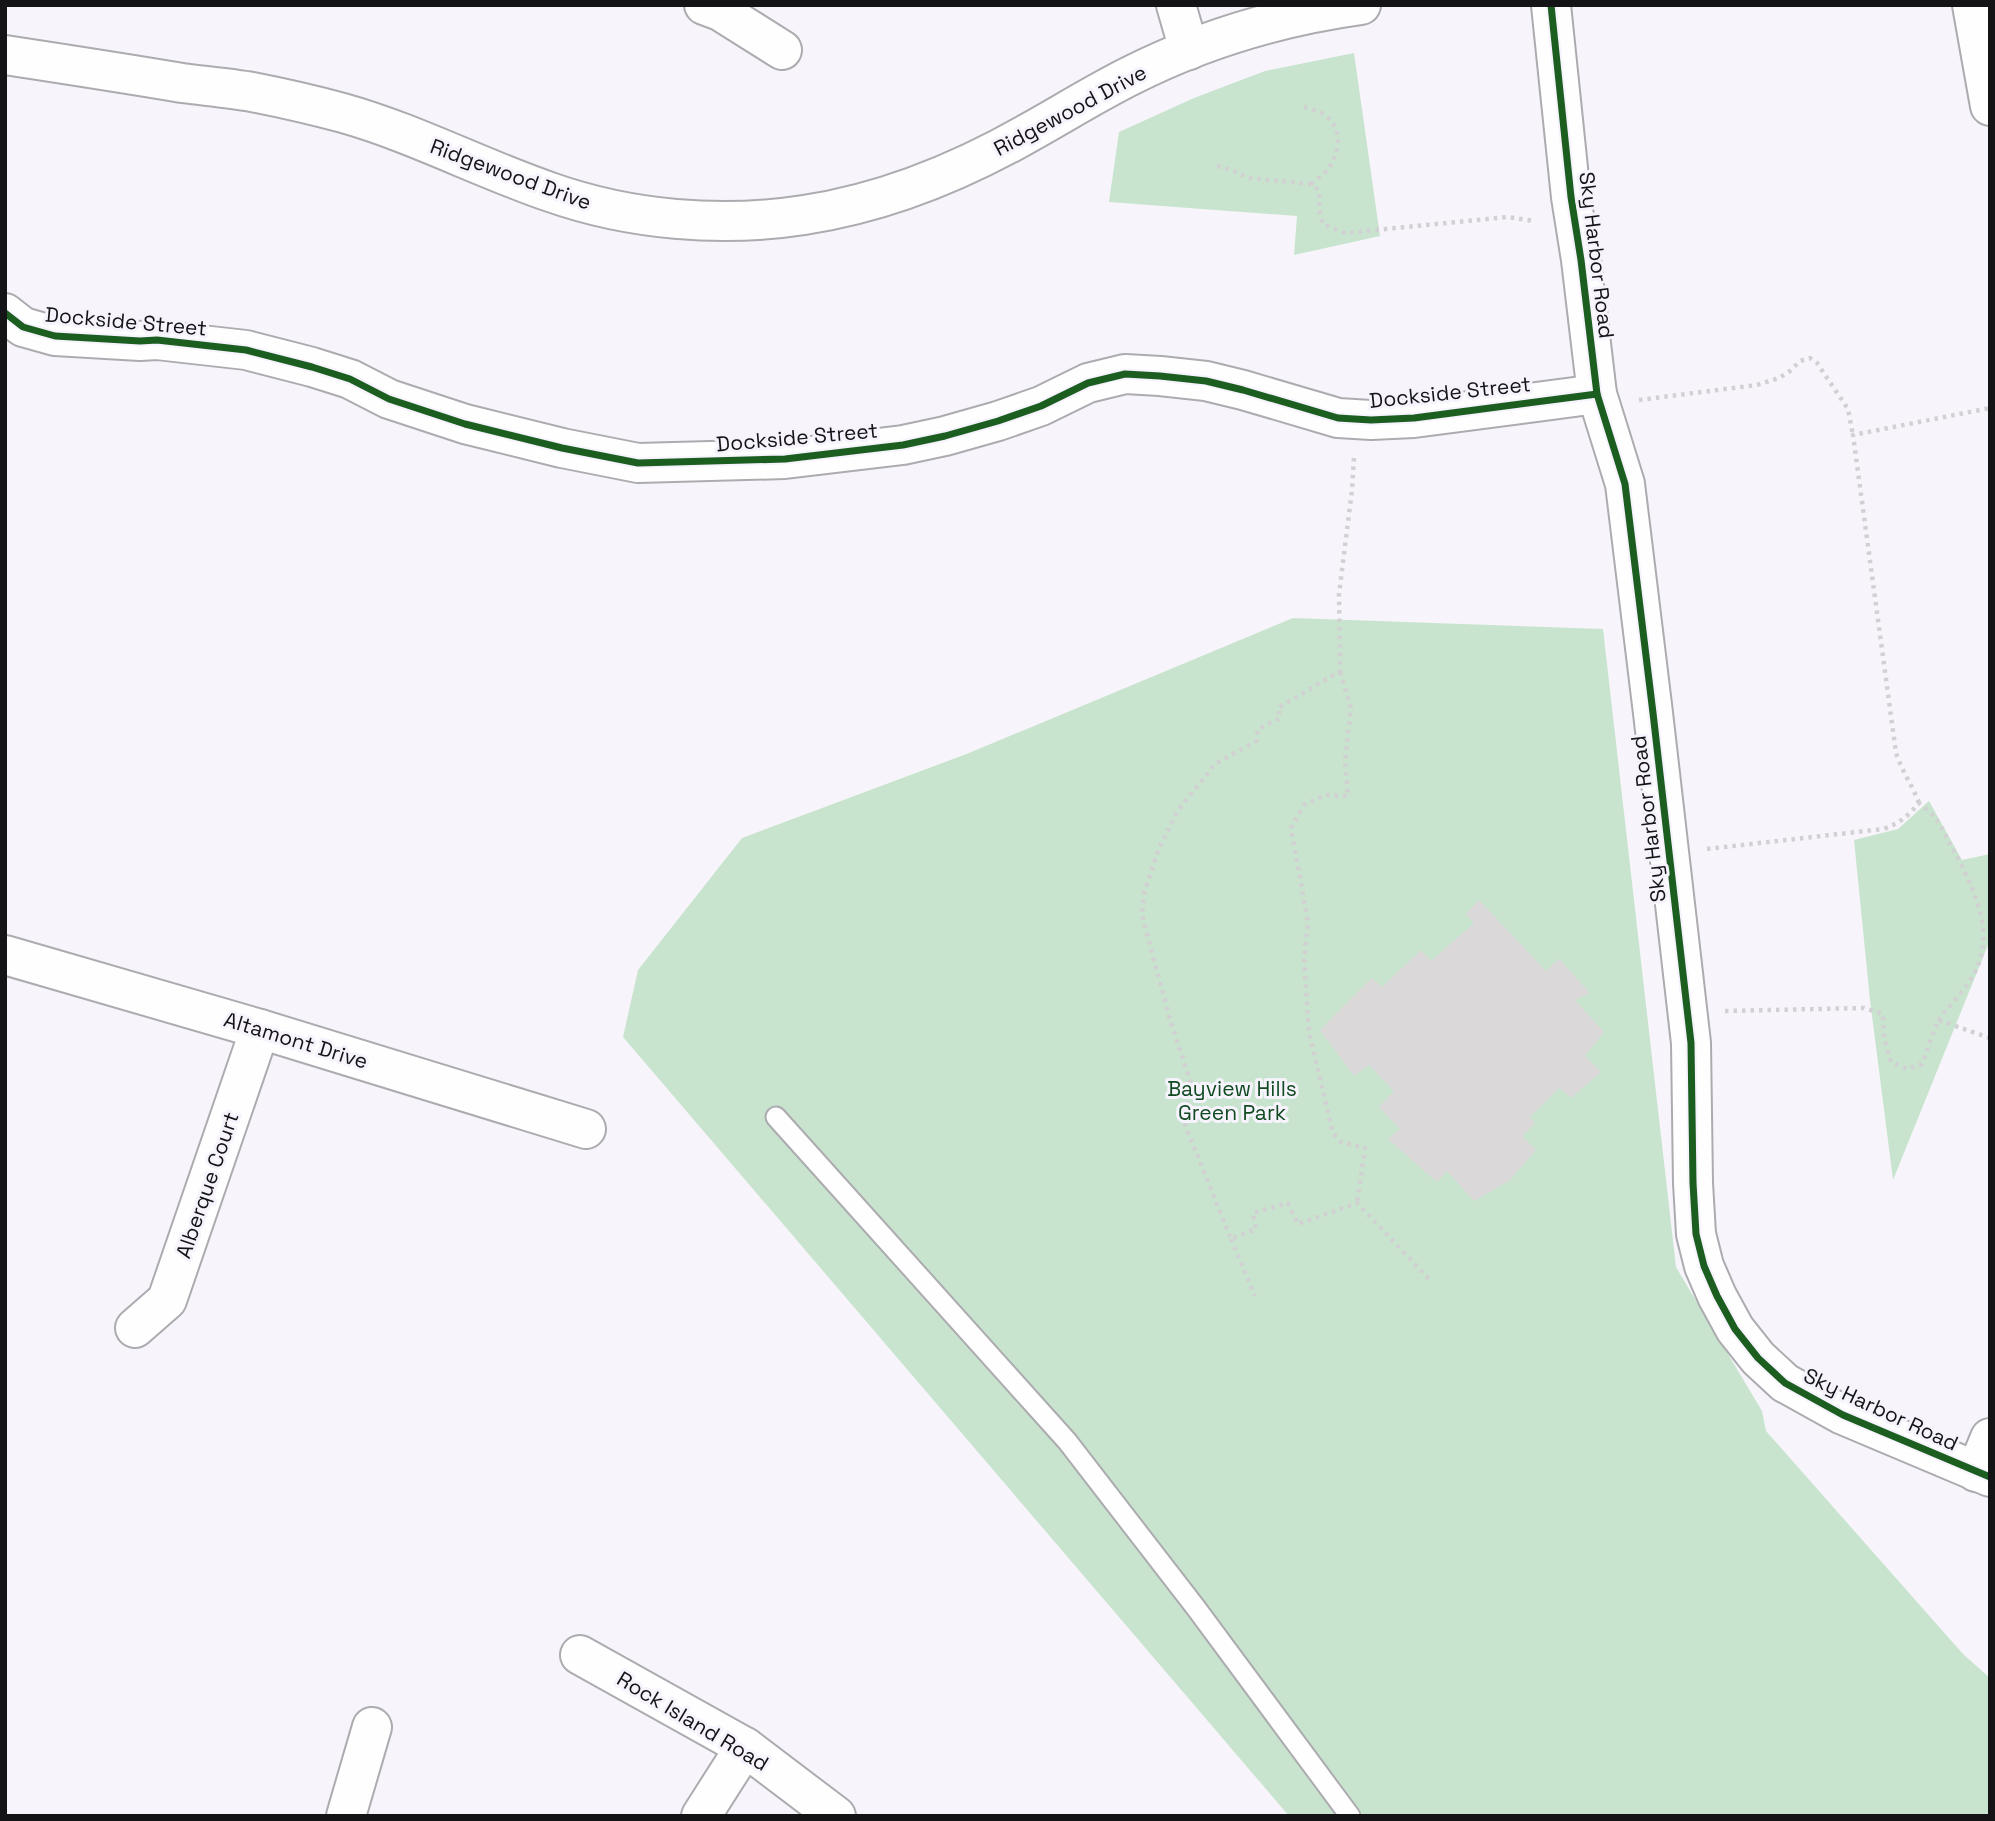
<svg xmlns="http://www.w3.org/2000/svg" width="1995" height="1821" font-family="'Space Grotesk',sans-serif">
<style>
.green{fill:#c9e4ce}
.building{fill:#dbd8da}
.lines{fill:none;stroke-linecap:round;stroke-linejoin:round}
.service-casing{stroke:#acabaf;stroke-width:23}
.minor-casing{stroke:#acabaf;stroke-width:42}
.path{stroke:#d1d0d2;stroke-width:4.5;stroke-dasharray:3.5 5;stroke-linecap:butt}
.service{stroke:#fefefe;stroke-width:19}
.minor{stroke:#fefefe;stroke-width:38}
.cycleway-casing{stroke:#f6f3fd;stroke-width:11}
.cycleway{stroke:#1b5e20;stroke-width:7}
.labels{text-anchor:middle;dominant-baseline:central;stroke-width:6;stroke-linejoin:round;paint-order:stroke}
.street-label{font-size:21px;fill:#141417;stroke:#f6f3fd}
.park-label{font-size:21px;fill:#114a20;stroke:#f6f3fd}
</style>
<rect width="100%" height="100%" fill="#f7f5fb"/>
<g class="green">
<polygon points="1354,53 1380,236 1294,255 1297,216 1109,202 1119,132 1194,98 1265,71"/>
<polygon points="1293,618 1603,629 1676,1267 1762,1411 1766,1431 1963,1654 1990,1678 1990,1816 1289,1816 623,1037 638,970 742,838 969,753"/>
<polygon points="1929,801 1962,860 1990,854 1990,940 1893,1180 1870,1000 1854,840 1898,829"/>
</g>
<polygon class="building" points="1479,900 1546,971 1559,959 1590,993 1575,1000 1604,1032 1585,1056 1601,1072 1571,1098 1559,1088 1530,1117 1535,1123 1522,1136 1536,1150 1509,1181 1474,1201 1447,1171 1437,1182 1388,1139 1400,1129 1379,1107 1394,1091 1369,1065 1354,1076 1320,1030 1372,978 1382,987 1421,950 1431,961 1474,923 1466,914"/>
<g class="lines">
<defs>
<polyline id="service" points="776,1117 1067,1441 1196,1608 1350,1816"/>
<g id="minor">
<polyline points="704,5 720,11 782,50"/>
<polyline points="1176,5 1189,50"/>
<polyline points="1551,5 1571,197 1581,260 1597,394 1625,484 1653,713 1691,1043 1693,1183 1696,1234 1704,1266 1717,1296 1735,1329 1758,1358 1785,1383 1843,1415 1990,1477"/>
<polyline points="1972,5 1990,106"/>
<path d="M5 55C64 64 123 73 182 83 205 86 229 88 252 92 283 98 313 105 343 113 414 133 480 168 550 192 629 220 721 228 804 215 884 203 960 172 1030 132 1064 113 1096 93 1130 76 1201 40 1282 16 1361 5"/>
<polyline points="5,313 23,327 55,336 140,341 157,340 246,350 312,367 350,379 389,399 465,424 562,448 638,463 785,459 903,445 945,436 998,421 1041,406 1088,383 1125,374 1160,376 1206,381 1243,390 1338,418 1371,420 1414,418 1597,394"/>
<polyline points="5,955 260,1029 586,1129"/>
<polyline points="135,1328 167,1300 260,1029"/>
<polyline points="1976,1472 1990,1438"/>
<polyline points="580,1655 745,1747 836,1816"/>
<polyline points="346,1816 372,1727"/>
<polyline points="701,1816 745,1747"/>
</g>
</defs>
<use href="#service" class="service-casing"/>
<use href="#minor" class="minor-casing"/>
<g class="path">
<path d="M1304 107C1311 109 1319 111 1325 115 1343 129 1340 152 1328 169 1324 175 1317 179 1311 184"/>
<polyline points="1217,166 1234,171 1249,178 1311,184 1319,190 1320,217 1324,225 1345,233 1507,217 1534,221"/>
<polyline points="1639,400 1757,385 1779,378 1790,371 1800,361 1810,358 1817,363 1848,409 1853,435"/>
<polyline points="1354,458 1352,490 1339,594 1340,671 1278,708 1280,718 1258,729 1256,741 1215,764 1179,809 1159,848 1144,893 1142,915 1171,1023 1195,1095 1180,1112 1231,1239 1256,1229 1253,1213 1288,1203 1298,1224 1357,1203 1430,1280"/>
<polyline points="1340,672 1351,708 1345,762 1348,796 1325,795 1304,805 1291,828 1308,923 1304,958 1309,1032 1333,1133 1341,1142 1365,1148 1357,1203"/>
<path d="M1919 803C1912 785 1902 771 1896 753L1853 435 1990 408"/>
<path d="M1707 849 1883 829C1899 824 1908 816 1919 803 1924 808 1931 812 1935 818 1942 826 1946 837 1951 846 1971 882 1995 927 1977 968 1968 987 1951 1004 1938 1020"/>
<polyline points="1725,1011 1864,1008 1883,1014 1884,1038 1891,1062 1907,1069 1922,1064 1938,1020 1990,1038"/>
<polyline points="1231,1239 1255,1296"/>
</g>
<use href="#service" class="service"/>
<use href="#minor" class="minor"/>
<defs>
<g id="cycleway">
<polyline points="1551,5 1571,197 1581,260 1597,394 1625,484 1653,713 1691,1043 1693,1183 1696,1234 1704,1266 1717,1296 1735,1329 1758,1358 1785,1383 1843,1415 1990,1477"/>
<polyline points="5,313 23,327 55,336 140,341 157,340 246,350 312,367 350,379 389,399 465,424 562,448 638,463 785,459 903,445 945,436 998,421 1041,406 1088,383 1125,374 1160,376 1206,381 1243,390 1338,418 1371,420 1414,418 1597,394"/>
</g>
</defs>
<use href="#cycleway" class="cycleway-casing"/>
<use href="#cycleway" class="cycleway"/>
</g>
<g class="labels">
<g class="street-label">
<text transform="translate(1070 110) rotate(-28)">Ridgewood Drive</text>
<text transform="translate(511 174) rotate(20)">Ridgewood Drive</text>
<text transform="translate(1597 255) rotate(83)">Sky Harbor Road</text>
<text transform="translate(126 321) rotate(5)">Dockside Street</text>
<text transform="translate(1450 392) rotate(-6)">Dockside Street</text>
<text transform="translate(797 437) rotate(-5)">Dockside Street</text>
<text transform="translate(1648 819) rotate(-97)">Sky Harbor Road</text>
<text transform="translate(296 1040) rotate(17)">Altamont Drive</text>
<text transform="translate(207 1185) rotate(-71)">Alberque Court</text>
<text transform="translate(1881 1409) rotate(25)">Sky Harbor Road</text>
<text transform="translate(693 1721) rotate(31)">Rock Island Road</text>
</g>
<g class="park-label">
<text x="1232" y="1088">Bayview Hills<tspan x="1232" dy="24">Green Park</tspan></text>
</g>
</g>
<rect width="1995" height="1821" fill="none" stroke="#141417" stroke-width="14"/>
</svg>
